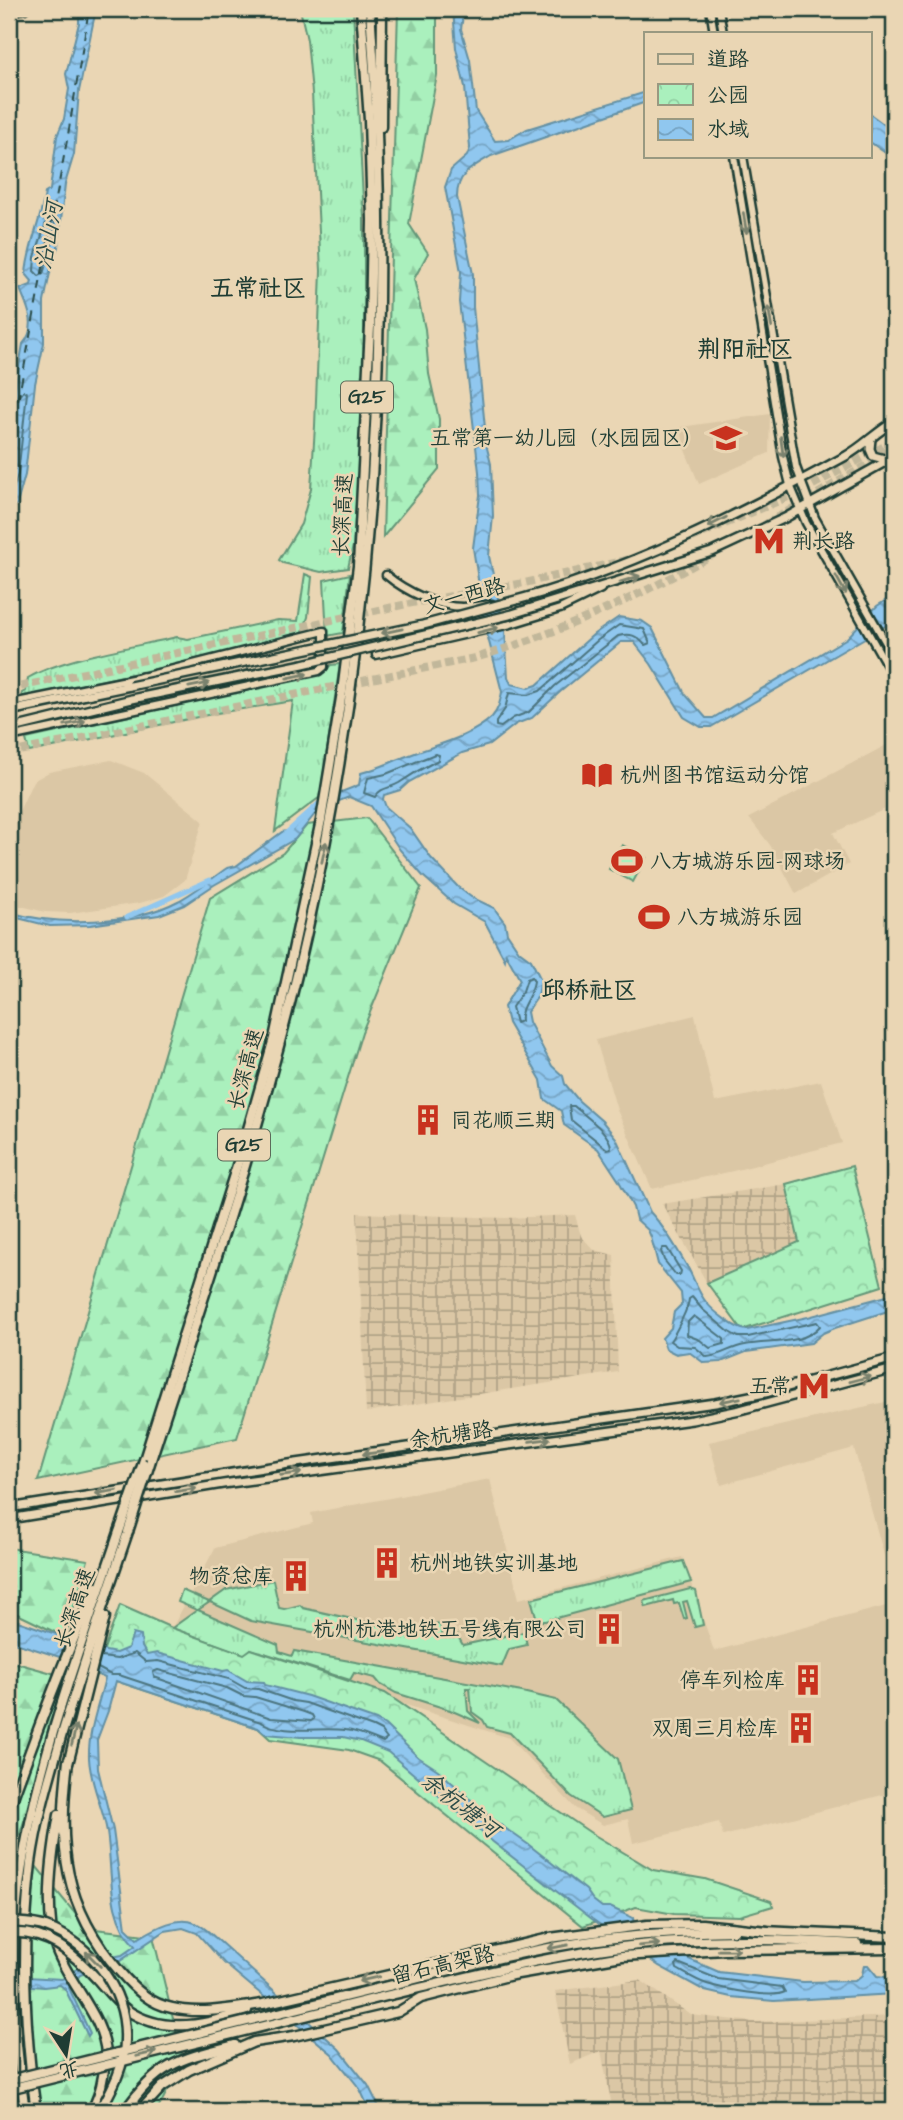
<svg xmlns="http://www.w3.org/2000/svg" width="903" height="2120" font-family="'Architects Daughter','LXGW WenKai TC',sans-serif">
<style>
.built{fill:#dbc7a5}
.industrial{fill:url(#industrial-grid)}
.grass{fill:url(#grass-tufts);stroke:#649678;stroke-width:2}
.forest{fill:url(#forest-firs);stroke:#649678;stroke-width:2}
.park{fill:url(#park-crowns);stroke:#649678;stroke-width:2}
.pitch{fill:#aaf0bd;stroke:#649678;stroke-width:2}
.water{fill:url(#water-waves);stroke:#6390a4;stroke-width:2}
.lines{fill:none;stroke-linecap:round;stroke-linejoin:round}
.shore{stroke:#4c747f;stroke-width:2}
.canal{stroke:#90c7ef;stroke-width:5}
.ferry{stroke:#2a4b47;stroke-width:2;stroke-dasharray:9 7;stroke-linecap:butt}
.highway-tunnel{stroke:#c1b79a;stroke-width:8;stroke-dasharray:8 4;stroke-linecap:butt}
.secondary-casing{stroke:#1f3d34;stroke-width:11}
.primary-casing{stroke:#1f3d34;stroke-width:12}
.highway-casing{stroke:#1f3d34;stroke-width:13}
.secondary{stroke:#ead6b4;stroke-width:6}
.primary{stroke:#ead6b4;stroke-width:7}
.highway{stroke:#ead6b4;stroke-width:8}
.primary-bridge-casing{stroke:#1f3d34;stroke-width:12;stroke-linecap:butt}
.highway-bridge-casing{stroke:#1f3d34;stroke-width:13;stroke-linecap:butt}
.primary-bridge{stroke:#ead6b4;stroke-width:7}
.highway-bridge{stroke:#ead6b4;stroke-width:8}
.oneway{stroke:#7a826e}
.labels{text-anchor:middle;dominant-baseline:central;stroke-width:5;stroke-linejoin:round;paint-order:stroke}
.shield{fill:#ead6b4;stroke:#5c6b5a;stroke-width:2}
.shield-label{font-size:19px;font-weight:bold;fill:#1f3d34}
.poi-label{font-size:21px;fill:#1f3d34;stroke:#ead6b4;text-anchor:end}
.street-label{font-size:21px;fill:#1f3d34;stroke:#ead6b4}
.water-label{font-size:23px;font-style:italic;fill:#2a4b47;stroke:#ead6b4}
.quarter-label{font-size:24px;font-weight:bold;fill:#1f3d34;stroke:#ead6b4}
</style>
<defs>
<pattern id="industrial-grid" width="8" height="8" patternUnits="userSpaceOnUse" patternTransform="scale(1.75)"><rect width="8" height="8" fill="#dbc7a5"/><path d="M0 4h8M4 0v8" fill="none" stroke="#b1a387"/></pattern>
<pattern id="grass-tufts" width="24" height="20" patternUnits="userSpaceOnUse" patternTransform="scale(1.75)"><rect width="24" height="20" fill="#aaf0bd"/><path d="M3 7l-1-3M5 7V3M7 7l1-3M15 17l-1-3M17 17v-4M19 17l1-3" fill="none" stroke="#92cfa3"/></pattern>
<pattern id="forest-firs" width="22" height="20" patternUnits="userSpaceOnUse" patternTransform="scale(1.75)"><rect width="22" height="20" fill="#aaf0bd"/><path d="M5 1l3.5 6h-7zM16 11l3.5 6h-7z" fill="#92cfa3"/></pattern>
<pattern id="park-crowns" width="20" height="18" patternUnits="userSpaceOnUse" patternTransform="scale(1.75)"><rect width="20" height="18" fill="#aaf0bd"/><path d="M2 6a3 3 0 1 1 6 0M12 15a3 3 0 1 1 6 0" fill="none" stroke="#92cfa3"/></pattern>
<pattern id="water-waves" width="16" height="10" patternUnits="userSpaceOnUse" patternTransform="scale(1.75)"><rect width="16" height="10" fill="#90c7ef"/><path d="M0 5q4-4 8 0t8 0" fill="none" stroke="#75a3c2"/></pattern>
</defs>
<rect width="100%" height="100%" fill="#ead6b4"/>
<filter id="ink" filterUnits="userSpaceOnUse"><feTurbulence type="fractalNoise" baseFrequency=".0143" numOctaves="2"/><feDisplacementMap in="SourceGraphic" scale="14" xChannelSelector="R" yChannelSelector="G"/><feConvolveMatrix kernelMatrix="1 2 1 2 8 2 1 2 1" color-interpolation-filters="sRGB"/></filter>
<g filter="url(#ink)">
<g class="built">
<polygon points="770,414 769,453 699,484 685,450 681,427"/>
<polygon points="894,741 894,805 833,833 849,864 796,894 770,845 749,818"/>
<polygon points="111,760 144,773 203,821 185,880 164,896 140,903 70,913 45,912 9,903 9,833 33,781 49,772"/>
<polygon points="695,1015 715,1102 821,1081 842,1143 733,1171 652,1189 617,1110 596,1040"/>
<polygon points="894,1400 894,1579 891,1580 854,1448 721,1485 709,1442"/>
<polygon points="490,1479 519,1599 682,1557 714,1651 894,1604 894,1792 723,1836 719,1822 633,1843 628,1819 603,1825 575,1808 509,1738 400,1703 385,1693 251,1649 172,1628 215,1548 313,1523 311,1513"/>
</g>
<g class="industrial">
<polygon points="786,1184 799,1242 707,1283 662,1204"/>
<polygon points="357,1213 506,1218 575,1215 581,1236 594,1250 614,1255 618,1372 366,1412"/>
<polygon points="640,1980 691,2015 754,2022 894,2016 894,2101 878,2111 613,2111 601,2051 570,2064 555,1991"/>
</g>
<g class="grass">
<polygon points="300,9 353,9 364,218 364,330 361,433 353,546 348,568 321,572 283,563 279,560 301,524 311,489 315,426 321,271 312,93 307,40"/>
<path d="M305 574 312 577 308 617 302 634 155 669 21 698 22 693 26 691 28 678C65 657 134 647 177 637L188 639 278 620 298 621Z"/>
<polygon points="350,574 343,633 327,636 324,580"/>
<polygon points="340,664 320,797 275,831 293,701 217,713 29,752 26,739 322,673 331,665"/>
<polygon points="683,1561 691,1582 545,1621 540,1621 536,1616 531,1599"/>
<polygon points="273,1580 279,1608 284,1609 300,1605 303,1608 406,1631 440,1624 443,1638 457,1635 463,1645 524,1632 527,1645 509,1649 502,1666 251,1621 210,1602 198,1610 278,1645 279,1652 292,1656 294,1651 522,1692 556,1700 618,1759 631,1810 603,1817 571,1796 510,1733 487,1727 483,1720 472,1712 470,1688 466,1688 468,1711 480,1723 450,1710 396,1693 380,1684 375,1678 354,1673 350,1680 251,1649 245,1655 172,1628 197,1610 178,1602 182,1590 209,1602 226,1590"/>
<polygon points="690,1589 696,1591 703,1625 695,1627 687,1601 683,1602 687,1618 684,1619 679,1603 674,1604 673,1600 646,1607 644,1601"/>
</g>
<g class="forest">
<polygon points="398,9 437,9 437,75 409,224 428,253 414,279 425,329 429,374 439,419 439,469 383,537"/>
<polygon points="367,818 421,888 362,1032 237,1438 38,1481 210,898 283,853 307,825"/>
<polygon points="9,1548 88,1560 65,1637 9,1610"/>
<polygon points="9,1661 70,1678 17,1843 87,1928 153,1936 183,2060 157,2111 9,2111"/>
</g>
<g class="park">
<polygon points="852,1166 882,1286 742,1330 707,1283 799,1242 786,1184"/>
<polygon points="120,1605 172,1628 244,1654 251,1649 385,1693 591,1833 653,1870 705,1879 771,1901 773,1906 739,1916 674,1914 636,1907 583,1926 380,1761 349,1750 270,1739 258,1728 95,1674"/>
</g>
<polygon class="pitch" points="622,845 646,858 633,882 609,869"/>
<g class="water">
<path d="M79 9H96L79 91 74 154 65 184 58 247 53 258 44 302V343L35 384 25 475 17 504 9 511V399L15 389 23 344C38 326 28 308 20 289L31 285 32 281 26 274C28 246 41 221 45 193L50 190 57 136 64 119 69 89 66 74 79 23Z"/>
<path d="M453 9H464L461 29 470 60 476 111 495 141 508 140 527 129 646 92V102L491 156C472 167 457 174 457 197L473 274V307L487 448 491 464 493 516 489 556 505 631 508 677 511 684 528 688 537 685 594 634 619 617 642 621 652 628 685 694 706 718H713L847 638 877 606 894 595V621L711 727H701L684 717 651 664 634 642H621L560 692 532 718 516 724 489 745 462 753 409 782 400 790 384 795 383 799 386 807 410 828 431 858 458 887 471 897 494 908 505 923 507 933 519 951 531 960 541 980 538 996 527 1012 529 1022 552 1066 563 1076 565 1084 579 1101 602 1121 616 1138 650 1212C665 1228 677 1249 688 1268 694 1279 698 1292 706 1302 713 1311 736 1330 747 1330L808 1317 894 1294V1309L835 1328 823 1333 811 1343 746 1352 721 1362 704 1363 689 1352 676 1354 666 1349 662 1338 671 1328 674 1312 682 1304 681 1293 658 1264 651 1237 648 1230 636 1219 633 1207 619 1181 598 1149 564 1125 561 1111 544 1099 541 1080 508 1023 504 1007 520 980 506 954 505 960 485 922 454 904 423 876 400 850 371 806 349 797 319 809 295 839 214 885 184 905 159 915 90 925 50 926 9 916V912C56 926 133 925 178 901 195 892 211 879 227 868L236 866 282 832 292 830 321 800 359 785 361 773C377 769 391 762 407 756 435 745 470 738 492 717 499 709 500 701 502 692L478 599V579L473 548 480 495 479 472 459 302 461 272 445 187 451 170 467 156 470 148 465 87 456 48Z"/>
<polygon points="870,114 894,132 894,159 870,142"/>
<path d="M9 1618 106 1651 116 1653 128 1648 133 1634 141 1636 142 1647 147 1655 157 1653 223 1671 228 1670 247 1681 264 1682 265 1685 308 1696 376 1720 385 1725 418 1757 438 1770 492 1819 529 1845 586 1890 593 1900 602 1907H610L633 1918 635 1928 643 1939 653 1947 666 1946 682 1956 719 1972 803 1982 855 1981 862 1975 864 1965H868L877 1976 894 1978V1994L774 2001 731 1997 705 1991 659 1966 592 1919 493 1842 388 1752 361 1741 343 1737H301L266 1734 258 1728 116 1681 108 1711 97 1740 98 1769 113 1830 126 1928 137 1939C153 1930 176 1915 195 1923 200 1924 205 1929 209 1932L339 2049 368 2085 381 2111H370L360 2089 332 2054 224 1963 197 1933 183 1928 165 1931 120 1961 80 1975 69 1988 90 2033 88 2036 65 1989 60 1985 44 1987 9 1984V1976L62 1979 88 1962 122 1955 135 1946C106 1917 113 1870 107 1832 103 1807 90 1784 89 1758 88 1731 99 1704 105 1678L63 1658 9 1641Z"/>
</g>
<g class="lines">
<g class="shore">
<polygon points="51,207 56,210 52,245 43,274 39,276 34,271 35,257"/>
<polyline points="9,401 16,400 23,391 27,393 18,474 9,502"/>
<polyline points="9,410 15,410 17,413 9,474"/>
<path d="M619 625 644 629 650 643 645 645C636 635 631 633 618 636L555 686 529 712 513 718 501 727 496 726V722L505 709 509 693 528 695 540 691 598 640Z"/>
<path d="M435 754 439 755 438 760C424 767 412 774 399 783 389 789 381 787 375 797L364 793 368 778 386 774Z"/>
<path d="M532 977 534 981C532 997 519 1006 521 1021L516 1023 512 1007 523 991 527 979Z"/>
<path d="M569 1106H574C585 1116 611 1133 611 1148L607 1149 571 1120Z"/>
<polygon points="663,1248 667,1248 681,1271 680,1275 676,1275 664,1260 661,1251"/>
<path d="M692 1297 702 1309 729 1332 738 1337H748L817 1322 820 1326C803 1346 769 1340 745 1345 731 1347 721 1356 707 1357L695 1347 677 1346 670 1341C675 1334 689 1307 689 1299Z"/>
<polygon points="694,1316 724,1339 724,1344 710,1348 700,1340 687,1335 688,1322"/>
<path d="M98 1668 111 1675H119L261 1722C282 1735 320 1727 345 1730 358 1731 370 1737 383 1742L387 1739 381 1731 373 1727 306 1703 293 1701 258 1689 245 1688 229 1679 158 1661 146 1662 135 1653 117 1659 101 1657"/>
<polygon points="158,1670 227,1688 243,1696 255,1697 304,1712 312,1715 314,1719 311,1721 271,1718 154,1677 153,1672"/>
<path d="M678 1963 718 1979 782 1987 785 1992C772 1999 723 1989 707 1984 697 1981 686 1974 677 1969L676 1965Z"/>
</g>
<g class="canal">
<polyline points="284,835 318,804"/>
<polyline points="127,917 210,880"/>
</g>
<polyline class="ferry" points="9,448 68,135 89,9"/>
<g class="highway-tunnel">
<polyline points="766,524 894,449"/>
<polyline points="692,538 802,491 894,441"/>
<polyline points="9,689 407,604 524,583 627,560"/>
<path d="M9 753 475 658C560 633 641 596 719 551"/>
</g>
<defs>
<g id="secondary">
<polyline points="710,9 714,33"/>
<polyline points="719,9 723,33"/>
<polyline points="9,12 25,9"/>
<polyline points="734,156 783,457 790,485 806,523 894,678"/>
<polyline points="743,156 796,467 815,518 894,657"/>
<path d="M386 575C405 591 438 607 463 607 472 607 482 605 492 604"/>
<polyline points="376,655 511,624 560,609 601,589"/>
<polyline points="9,730 19,735 319,671 324,667 324,631 142,677 12,703"/>
</g>
<g id="primary">
<polyline points="871,439 870,449 873,456 888,460"/>
<path d="M505 603C626 572 738 515 846 456 864 446 877 431 894 422"/>
<polyline points="509,615 712,552 785,518 894,457"/>
<polyline points="126,685 142,677"/>
<polyline points="9,711 130,686"/>
<polyline points="9,729 132,699"/>
<polyline points="9,1508 289,1464 715,1403 765,1393 894,1358"/>
<polyline points="9,1519 223,1484 692,1420 740,1410 894,1369"/>
</g>
<g id="highway">
<polyline points="381,127 382,9"/>
<path d="M151 1460C208 1285 267 1111 307 932 374 634 393 314 370 9"/>
<polyline points="143,1463 244,1143 274,1038 321,820 342,692 358,566 370,327 372,220 369,120 361,9"/>
<path d="M68 1761C58 1845 62 1905 120 1972 134 1988 150 2004 172 2008 201 2015 234 2008 263 2004L550 1938 647 1925 702 1924 767 1931"/>
<polyline points="68,1764 105,1617"/>
<path d="M9 1809C36 1734 63 1660 96 1587"/>
<path d="M59 1815C52 1853 44 1911 56 1948 68 1983 105 2018 106 2055 106 2062 104 2069 103 2076 101 2089 98 2100 91 2111"/>
<polyline points="764,1931 894,1937"/>
<path d="M97 1979C106 1989 116 2002 127 2010 163 2035 210 2025 247 2010"/>
<path d="M388 1986C457 1968 528 1949 599 1940 644 1934 689 1932 734 1931"/>
<path d="M390 1995C459 1979 528 1961 598 1950 684 1937 771 1938 857 1944"/>
<path d="M25 2111C18 2062 12 2008 13 1958 17 1811 73 1670 119 1532"/>
<path d="M36 2111C24 2028 21 1946 31 1863 37 1819 50 1776 62 1734 83 1666 105 1599 128 1532"/>
<path d="M125 2111C158 2063 180 2059 235 2045"/>
<polyline points="140,2111 162,2087 189,2070 254,2042 294,2036 398,2012 421,1998 512,1975 622,1956 725,1950 894,1948"/>
</g>
</defs>
<use href="#secondary" class="secondary-casing"/>
<use href="#primary" class="primary-casing"/>
<use href="#highway" class="highway-casing"/>
<use href="#secondary" class="secondary"/>
<use href="#primary" class="primary"/>
<use href="#highway" class="highway"/>
<defs>
<g id="primary-bridge">
<polyline points="130,686 423,625 505,603"/>
<polyline points="132,699 303,664 509,615"/>
</g>
<g id="highway-bridge">
<polyline points="119,1532 143,1463"/>
<polyline points="128,1532 151,1460"/>
<path d="M9 1922C21 1923 35 1923 46 1927 92 1944 127 1991 125 2040 125 2066 112 2089 100 2111"/>
<path d="M9 1933C47 1930 73 1953 97 1979"/>
<polyline points="9,2080 388,1986"/>
<polyline points="9,2089 390,1995"/>
</g>
</defs>
<use href="#primary-bridge" class="primary-bridge-casing"/>
<use href="#highway-bridge" class="highway-bridge-casing"/>
<use href="#primary-bridge" class="primary-bridge"/>
<use href="#highway-bridge" class="highway-bridge"/>
</g>
<defs><path id="oneway-shaft" d="M-6 0H5M1.5-3L5.5 0L1.5 3" fill="none" stroke-width="1.6" stroke-linecap="round" stroke-linejoin="round" transform="scale(1.75)"/></defs>
<g class="oneway">
<use href="#oneway-shaft" transform="translate(745 223) rotate(81)"/>
<use href="#oneway-shaft" transform="translate(770 317) rotate(-99)"/>
<use href="#oneway-shaft" transform="translate(782 447) rotate(82)"/>
<use href="#oneway-shaft" transform="translate(717 522) rotate(153)"/>
<use href="#oneway-shaft" transform="translate(630 579) rotate(-17)"/>
<use href="#oneway-shaft" transform="translate(841 585) rotate(61)"/>
<use href="#oneway-shaft" transform="translate(488 630) rotate(-14)"/>
<use href="#oneway-shaft" transform="translate(392 631) rotate(168)"/>
<use href="#oneway-shaft" transform="translate(297 676) rotate(-12)"/>
<use href="#oneway-shaft" transform="translate(199 685) rotate(-11)"/>
<use href="#oneway-shaft" transform="translate(75 723) rotate(-12)"/>
<use href="#oneway-shaft" transform="translate(324 852) rotate(-78)"/>
<use href="#oneway-shaft" transform="translate(860 1379) rotate(-15)"/>
<use href="#oneway-shaft" transform="translate(730 1400) rotate(169)"/>
<use href="#oneway-shaft" transform="translate(540 1440) rotate(-8)"/>
<use href="#oneway-shaft" transform="translate(373 1453) rotate(172)"/>
<use href="#oneway-shaft" transform="translate(291 1474) rotate(-8)"/>
<use href="#oneway-shaft" transform="translate(186 1490) rotate(-9)"/>
<use href="#oneway-shaft" transform="translate(106 1492) rotate(171)"/>
<use href="#oneway-shaft" transform="translate(74 1735) rotate(-77)"/>
<use href="#oneway-shaft" transform="translate(649 1945) rotate(-5)"/>
<use href="#oneway-shaft" transform="translate(558 1947) rotate(169)"/>
<use href="#oneway-shaft" transform="translate(729 1950) rotate(-1)"/>
<use href="#oneway-shaft" transform="translate(93 1959) rotate(-135)"/>
<use href="#oneway-shaft" transform="translate(369 1979) rotate(167)"/>
<use href="#oneway-shaft" transform="translate(146 2054) rotate(-13)"/>
</g>
</g>
<defs>
<symbol id="school-bare" viewBox="-9 -9 18 18"><path d="M0-5L7-2L0 1L-7-2ZM-4 1L0 2.5L4 1V4Q0 6-4 4Z" fill="#c8321e" stroke="#ead6b4" stroke-width="2.5" paint-order="stroke"/></symbol>
<symbol id="metro-bare" viewBox="-9 -9 18 18"><path d="M-5.5 5V-5H-3L0 0L3-5H5.5V5H3V-.5L0 4L-3-.5V5Z" fill="#c8321e" stroke="#ead6b4" stroke-width="2.5" paint-order="stroke"/></symbol>
<symbol id="library-bare" viewBox="-9 -9 18 18"><path d="M-6-4Q-3-5.5-.7-3.5V5Q-3 3-6 4ZM6-4Q3-5.5 .7-3.5V5Q3 3 6 4Z" fill="#c8321e" stroke="#ead6b4" stroke-width="2.5" paint-order="stroke"/></symbol>
<symbol id="stadium-bare" viewBox="-9 -9 18 18"><path d="M0-5a6.5 5 0 1 0 0 10a6.5 5 0 1 0 0-10ZM-3.5-1.8h7v3.6h-7Z" fill="#c8321e" stroke="#ead6b4" stroke-width="2.5" paint-order="stroke"/></symbol>
<symbol id="building-bare" viewBox="-9 -9 18 18"><path d="M-4-6H4V6H1V3H-1V6H-4ZM-2.5-4.3h1.7v1.8h-1.7ZM.8-4.3h1.7v1.8H.8ZM-2.5-1h1.7V.8h-1.7ZM.8-1h1.7V.8H.8Z" fill="#c8321e" stroke="#ead6b4" stroke-width="2.5" paint-order="stroke"/></symbol>
</defs>
<g fill-rule="evenodd">
<use href="#school-bare" x="704" y="416" width="44" height="44"/>
<use href="#metro-bare" x="747" y="519" width="44" height="44"/>
<use href="#library-bare" x="575" y="753" width="44" height="44"/>
<use href="#stadium-bare" x="605" y="839" width="44" height="44"/>
<use href="#stadium-bare" x="632" y="895" width="44" height="44"/>
<use href="#building-bare" x="406" y="1098" width="44" height="44"/>
<use href="#metro-bare" x="792" y="1364" width="44" height="44"/>
<use href="#building-bare" x="365" y="1541" width="44" height="44"/>
<use href="#building-bare" x="274" y="1554" width="44" height="44"/>
<use href="#building-bare" x="587" y="1607" width="44" height="44"/>
<use href="#building-bare" x="786" y="1658" width="44" height="44"/>
<use href="#building-bare" x="779" y="1706" width="44" height="44"/>
</g>
<g class="labels">
<g class="shield">
<rect x="341" y="381.5" width="52" height="31" rx="5"/>
<rect x="218" y="1129.5" width="52" height="31" rx="5"/>
</g>
<g class="shield-label">
<text x="367" y="397">G25</text>
<text x="244" y="1145">G25</text>
</g>
<g class="poi-label">
<text x="703" y="438">五常第一幼儿园（水园园区）</text>
<text x="792" y="541" text-anchor="start">荆长路</text>
<text x="620" y="775" text-anchor="start">杭州图书馆运动分馆</text>
<text x="650" y="861" text-anchor="start">八方城游乐园-网球场</text>
<text x="677" y="917" text-anchor="start">八方城游乐园</text>
<text x="451" y="1120" text-anchor="start">同花顺三期</text>
<text x="791" y="1386">五常</text>
<text x="410" y="1563" text-anchor="start">杭州地铁实训基地</text>
<text x="273" y="1576">物资总库</text>
<text x="586" y="1629">杭州杭港地铁五号线有限公司</text>
<text x="785" y="1680">停车列检库</text>
<text x="778" y="1728">双周三月检库</text>
</g>
<g class="street-label">
<text transform="translate(343 515) rotate(-87)">长深高速</text>
<text transform="translate(464 596) rotate(-15)">文一西路</text>
<text transform="translate(246 1069) rotate(-75)">长深高速</text>
<text transform="translate(451 1435) rotate(-8)">余杭塘路</text>
<text transform="translate(75 1608) rotate(-71)">长深高速</text>
<text transform="translate(443 1965) rotate(-13)">留石高架路</text>
</g>
<g class="water-label">
<text transform="translate(49 235) rotate(-80)">沿山河</text>
<text transform="translate(460 1805) rotate(38)">余杭塘河</text>
</g>
<g class="quarter-label">
<text x="258" y="289">五常社区</text>
<text x="745" y="350">荆阳社区</text>
<text x="589" y="991">邱桥社区</text>
</g>
</g>
<rect width="903" height="2120" fill="none" stroke="#ead6b4" stroke-width="35"/>
<rect x="18" y="18" width="868" height="2085" fill="none" stroke="#1f3d34" stroke-width="2.5" filter="url(#ink)"/>
<rect x="644" y="32" width="228" height="126" fill="#ead6b4" stroke="#999981" stroke-width="2"/>
<rect x="658" y="54" width="35" height="10" fill="#ead6b4" stroke="#999981" stroke-width="2"/>
<text x="707" y="66" font-size="21" fill="#1f3d34">道路</text>
<rect x="658" y="84" width="35" height="21" fill="url(#park-crowns)" stroke="#999981" stroke-width="2"/>
<text x="707" y="102" font-size="21" fill="#1f3d34">公园</text>
<rect x="658" y="119" width="35" height="21" fill="url(#water-waves)" stroke="#999981" stroke-width="2"/>
<text x="707" y="136" font-size="21" fill="#1f3d34">水域</text>
<g transform="translate(66 2054) rotate(168)" stroke="#ead6b4" stroke-width="5" paint-order="stroke">
<path d="M0-5L12 26L0 18L-12 26Z" fill="#1f3d34"/>
<text y="-10" font-size="19" font-weight="bold" text-anchor="middle" fill="#1f3d34">北</text>
</g>
</svg>
